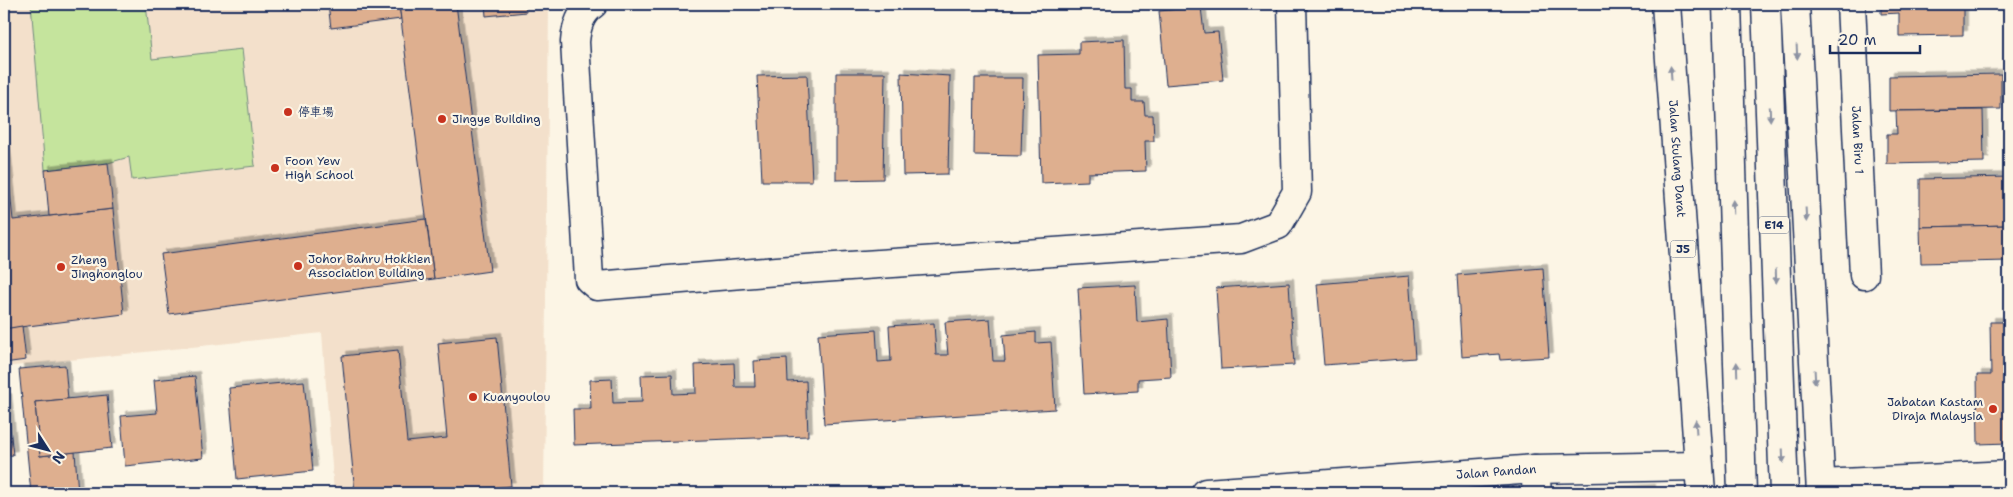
<svg xmlns="http://www.w3.org/2000/svg" width="2013" height="497" font-family="'Shantell Sans','LXGW WenKai TC',sans-serif">
<style>
.built{fill:#f3e0cb}
.green{fill:#c5e49d;stroke:#708a7e}
.building{fill:#deaf8f;stroke:#1b2f5e;filter:url(#shadow)}
.lines{fill:none;stroke-linecap:round;stroke-linejoin:round}
.minor-casing{stroke:#1b2f5e;stroke-width:31}
.major-casing{stroke:#1b2f5e;stroke-width:31}
.highway-casing{stroke:#1b2f5e;stroke-width:31}
.minor{stroke:#fcf5e5;stroke-width:28}
.major{stroke:#fcf5e5;stroke-width:28}
.highway{stroke:#fcf5e5;stroke-width:28}
.oneway{fill:#8c92a2}
.poi-dot{fill:#c8321e;stroke:#fcf5e5;stroke-width:2}
.labels{text-anchor:middle;dominant-baseline:central;stroke-width:4.5;stroke-linejoin:round;paint-order:stroke}
.shield{fill:#fcf5e5;stroke:#5e6a86;stroke-width:1}
.shield-label{font-size:11px;font-weight:bold;fill:#1b2f5e}
.poi-label{font-size:12px;fill:#1b2f5e;stroke:#fcf5e5;text-anchor:start}
.street-label{font-size:12px;fill:#1b2f5e;stroke:#fcf5e5}
</style>
<defs>
<filter id="shadow"><feDropShadow dx="4.5" dy="-4.5" stdDeviation="0" flood-color="#0004"/></filter>
</defs>
<rect width="100%" height="100%" fill="#fcf5e5"/>
<filter id="ink" filterUnits="userSpaceOnUse"><feTurbulence type="fractalNoise" baseFrequency=".02" numOctaves="2"/><feDisplacementMap in="SourceGraphic" scale="10" xChannelSelector="R" yChannelSelector="G"/><feConvolveMatrix kernelMatrix="1 2 1 2 8 2 1 2 1" color-interpolation-filters="sRGB"/></filter>
<g filter="url(#ink)">
<polygon class="built" points="4,4 549,4 544,493 334,493 322,333 4,367"/>
<polygon class="green" points="31,4 146,4 152,59 242,49 255,166 132,180 129,157 108,163 45,170"/>
<g class="building">
<polygon points="328,4 399,4 401,19 331,28"/>
<polygon points="399,4 456,4 490,271 434,279"/>
<polygon points="485,4 525,4 526,12 486,16"/>
<polygon points="1881,4 1963,4 1963,35 1899,36 1899,13 1881,14"/>
<polygon points="1201,7 1204,33 1218,32 1223,80 1166,85 1159,11"/>
<polygon points="1124,40 1125,89 1132,89 1132,102 1144,102 1145,115 1153,115 1154,141 1145,141 1146,171 1088,173 1088,181 1041,183 1038,55 1079,54 1079,42"/>
<polygon points="836,73 885,73 883,179 836,180"/>
<polygon points="901,73 950,76 948,174 903,175"/>
<polygon points="2001,74 2001,109 1889,111 1889,76"/>
<polygon points="807,75 812,181 762,181 757,76"/>
<polygon points="975,78 1023,78 1021,156 974,155"/>
<polygon points="1983,110 1984,162 1887,164 1887,134 1897,134 1896,111"/>
<polygon points="4,133 13,220 113,209 124,314 4,329"/>
<polygon points="108,163 113,209 49,216 45,170"/>
<polygon points="2009,177 2009,225 1920,227 1920,179"/>
<polygon points="426,219 434,279 169,314 161,254"/>
<polygon points="2009,225 2008,261 1921,263 1920,227"/>
<polygon points="1543,268 1549,357 1500,360 1499,354 1462,357 1457,275"/>
<polygon points="1409,276 1415,358 1324,365 1317,284"/>
<polygon points="1289,283 1294,365 1221,369 1216,288"/>
<polygon points="1135,285 1137,322 1168,319 1171,377 1138,379 1138,391 1084,394 1078,288"/>
<polygon points="990,319 993,361 1005,361 1003,335 1036,332 1036,343 1051,342 1055,409 824,424 818,334 876,330 878,362 891,361 889,326 934,323 936,355 948,355 945,322"/>
<polygon points="1990,322 2009,322 2009,443 1978,444 1977,375 1991,375"/>
<polygon points="22,326 26,360 4,363 4,329"/>
<polygon points="497,337 511,486 444,493 355,493 342,356 398,350 407,442 447,438 438,343"/>
<polygon points="787,359 788,382 806,381 808,436 574,445 573,409 591,409 590,380 612,379 613,403 642,402 641,375 672,374 673,394 696,393 695,365 734,363 735,387 755,387 754,361"/>
<polygon points="65,365 68,399 35,402 40,456 75,452 78,493 31,493 19,369"/>
<polygon points="195,376 203,458 125,466 121,416 157,413 154,380"/>
<polygon points="304,381 313,471 237,479 229,388"/>
<polygon points="107,395 112,448 40,456 35,402"/>
<polygon points="4,398 7,398 13,455 4,456"/>
<polygon points="1651,489 1651,493 1583,493"/>
</g>
<g class="lines">
<defs>
<g id="minor">
<path d="M593 4C581 12 576 28 575 42L589 279 597 286 777 271 1241 239 1278 225 1297 192 1292 4"/>
<path id="s1" d="M1851 4 1864 275"/>
<polyline points="1535,469 1537,493"/>
<polyline points="1821,484 2009,475"/>
<path id="s2" d="M1206 493 1535 469 1698 466"/>
</g>
<g id="major">
<path id="s3" d="M1666 4 1701 493"/>
<polyline points="1795,4 1821,493"/>
</g>
<g id="highway">
<polyline points="1727,4 1742,493"/>
<polyline points="1766,4 1784,493"/>
</g>
</defs>
<use href="#minor" class="minor-casing"/>
<use href="#major" class="major-casing"/>
<use href="#highway" class="highway-casing"/>
<use href="#minor" class="minor"/>
<use href="#major" class="major"/>
<use href="#highway" class="highway"/>
</g>
<defs><path id="oneway-solid" d="M-6-.8H1V-3.2L6.5 0L1 3.2V.8H-6Z" transform="scale(1.25)"/></defs>
<g class="oneway">
<use href="#oneway-solid" transform="translate(1797 52) rotate(87)"/>
<use href="#oneway-solid" transform="translate(1671 73) rotate(-94)"/>
<use href="#oneway-solid" transform="translate(1770 114) rotate(88)"/>
<use href="#oneway-solid" transform="translate(1733 207) rotate(-92)"/>
<use href="#oneway-solid" transform="translate(1806 215) rotate(87)"/>
<use href="#oneway-solid" transform="translate(1776 276) rotate(88)"/>
<use href="#oneway-solid" transform="translate(1737 369) rotate(-92)"/>
<use href="#oneway-solid" transform="translate(1815 377) rotate(87)"/>
<use href="#oneway-solid" transform="translate(1696 427) rotate(-94)"/>
<use href="#oneway-solid" transform="translate(1783 456) rotate(88)"/>
</g>
</g>
<g class="poi-dot">
<circle cx="288" cy="112" r="5"/>
<circle cx="442" cy="119" r="5"/>
<circle cx="275" cy="168" r="5"/>
<circle cx="298" cy="266" r="5"/>
<circle cx="61" cy="267" r="5"/>
<circle cx="473" cy="397" r="5"/>
<circle cx="1993" cy="409" r="5"/>
</g>
<g class="labels">
<g class="shield">
<rect x="1759" y="216.5" width="30" height="17" rx="4"/>
<rect x="1670.5" y="240.5" width="25" height="17" rx="4"/>
</g>
<g class="shield-label">
<text x="1774" y="225">E14</text>
<text x="1683" y="249">J5</text>
</g>
<g class="poi-label">
<text x="298" y="112">停車場</text>
<text x="452" y="119">Jingye Building</text>
<text x="285" y="161">Foon Yew<tspan x="285" dy="14">High School</tspan></text>
<text x="308" y="259">Johor Bahru Hokkien<tspan x="308" dy="14">Association Building</tspan></text>
<text x="71" y="260">Zheng<tspan x="71" dy="14">Jinghonglou</tspan></text>
<text x="483" y="397">Kuanyoulou</text>
<text x="1983" y="402" text-anchor="end">Jabatan Kastam<tspan x="1983" dy="14">Diraja Malaysia</tspan></text>
</g>
<g class="street-label">
<text stroke="none"><textPath href="#s1" startOffset="136">Jalan Biru 1</textPath></text>
<text stroke="none"><textPath href="#s3" startOffset="155">Jalan Stulang Darat</textPath></text>
<text stroke="none"><textPath href="#s2" startOffset="291">Jalan Pandan</textPath></text>
</g>
</g>
<rect width="2013" height="497" fill="none" stroke="#fcf5e5" stroke-width="20"/>
<rect x="10" y="10" width="1993" height="477" fill="none" stroke="#1b2f5e" stroke-width="2" filter="url(#ink)"/>
<g transform="translate(48 450) rotate(126)" stroke="#fcf5e5" stroke-width="4" paint-order="stroke">
<path d="M0-4L9 19L0 12L-9 19Z" fill="#1b2f5e"/>
<text y="-8" font-size="14" font-weight="bold" text-anchor="middle" fill="#1b2f5e">N</text>
</g>
<path d="M1830 45v8h90v-8" fill="none" stroke="#1b2f5e" stroke-width="2.5"/>
<text x="1838" y="45" font-size="15" fill="#1b2f5e" stroke="#fcf5e5" stroke-width="4" paint-order="stroke">20 m</text>
</svg>
